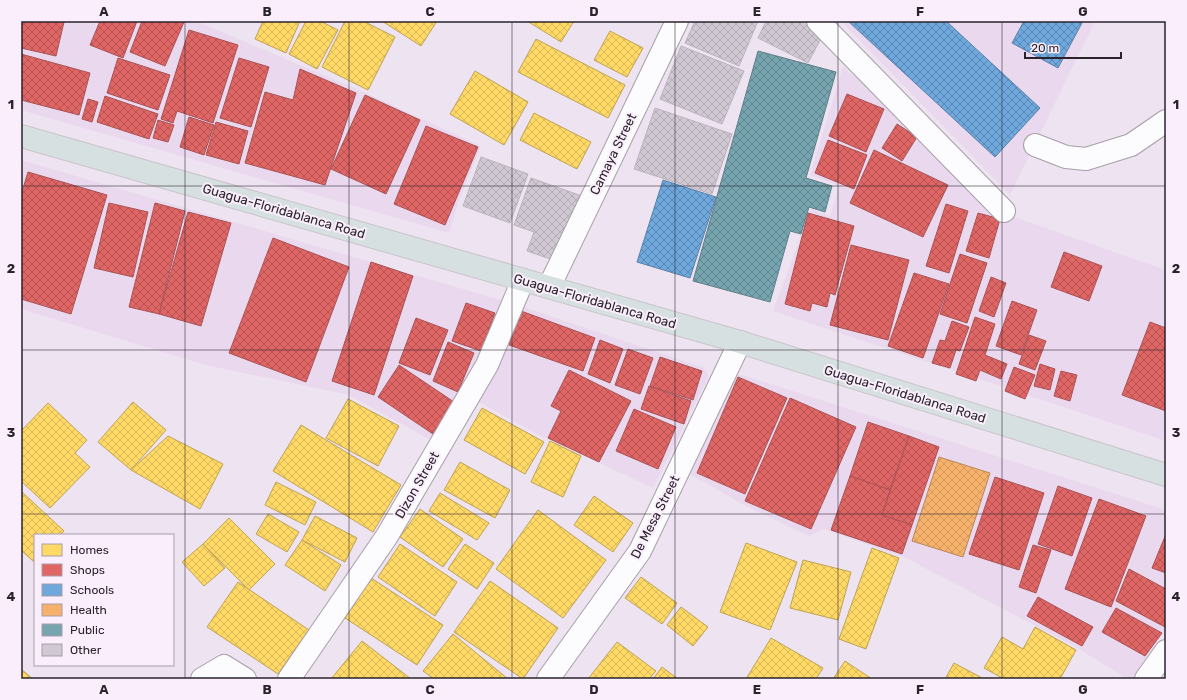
<svg xmlns="http://www.w3.org/2000/svg" width="1187" height="700" font-family="Rubik,sans-serif">
<style>
.built{fill:#ead8ee}
.homes{fill:url(#homes-cross-hatch);stroke:#bfa254}
.shops{fill:url(#shops-cross-hatch);stroke:#a95254}
.schools{fill:url(#schools-cross-hatch);stroke:#5a80a7}
.health{fill:url(#health-cross-hatch);stroke:#b98758}
.public{fill:url(#public-cross-hatch);stroke:#5f7e87}
.building{fill:url(#building-cross-hatch);stroke:#bbb3bd}
.lines{fill:none;stroke-linecap:round;stroke-linejoin:round}
.street-casing{stroke:#a79fa8;stroke-width:24}
.primary-casing{stroke:#cac4cb;stroke-width:24}
.street{stroke:#fcfbfd;stroke-width:22}
.primary{stroke:#d7e0e0;stroke-width:22}
.grid{fill:none;stroke:#2a232b;stroke-width:1;stroke-opacity:0.55}
.labels{text-anchor:middle;dominant-baseline:central;stroke-width:4;stroke-linejoin:round;paint-order:stroke}
.street-label{font-size:13px;fill:#2a232b;stroke:#faeefc}
.neatline{fill:none;stroke:#2a232b;stroke-width:1.5}
.grid-label{font-size:13px;text-anchor:middle;font-weight:bold;fill:#2a232b}
</style>
<defs>
<pattern id="homes-cross-hatch" width="8" height="8" patternUnits="userSpaceOnUse"><rect width="8" height="8" fill="#ffd966"/><path d="M0 0l8 8M0 8l8-8" fill="none" stroke="#dbba59"/></pattern>
<pattern id="shops-cross-hatch" width="8" height="8" patternUnits="userSpaceOnUse"><rect width="8" height="8" fill="#e06666"/><path d="M0 0l8 8M0 8l8-8" fill="none" stroke="#b65454"/></pattern>
<pattern id="schools-cross-hatch" width="8" height="8" patternUnits="userSpaceOnUse"><rect width="8" height="8" fill="#6fa8dc"/><path d="M0 0l8 8M0 8l8-8" fill="none" stroke="#5b88b3"/></pattern>
<pattern id="health-cross-hatch" width="8" height="8" patternUnits="userSpaceOnUse"><rect width="8" height="8" fill="#f6b26b"/><path d="M0 0l8 8M0 8l8-8" fill="none" stroke="#d3995d"/></pattern>
<pattern id="public-cross-hatch" width="8" height="8" patternUnits="userSpaceOnUse"><rect width="8" height="8" fill="#76a5af"/><path d="M0 0l8 8M0 8l8-8" fill="none" stroke="#61868f"/></pattern>
<pattern id="building-cross-hatch" width="8" height="8" patternUnits="userSpaceOnUse"><rect width="8" height="8" fill="#d0c8d2"/><path d="M0 0l8 8M0 8l8-8" fill="none" stroke="#b3acb4"/></pattern>
</defs>
<rect width="100%" height="100%" fill="#eee3f0"/>
<g class="built">
<polygon points="21,21 196,21 366,93 481,146 458,203 449,233 21,110"/>
<polygon points="841,21 1095,21 1010,195"/>
<polygon points="843,67 921,132 1008,215 1166,270 1166,441 773,311 811,209 830,216 839,186 810,175"/>
<polygon points="21,160 504,301 483,362 436,443 349,395 206,365 21,309"/>
<polygon points="523,307 702,367 708,374 706,382 653,488 537,434 477,401"/>
<polygon points="735,375 742,375 1166,510 1166,629 1131,679 1127,679 1074,646 906,558 823,529 809,536 746,506 688,473"/>
</g>
<g class="homes">
<polygon points="263,21 300,21 286,53 255,39"/>
<polygon points="306,21 320,21 338,30 317,69 289,54"/>
<polygon points="345,21 363,21 395,37 368,90 322,67"/>
<polygon points="382,21 437,21 421,46"/>
<polygon points="527,21 574,21 561,42"/>
<polygon points="610,31 643,48 627,77 594,60"/>
<polygon points="536,39 625,85 608,118 518,72"/>
<polygon points="475,71 528,102 504,145 450,114"/>
<polygon points="534,113 591,142 577,169 520,140"/>
<polygon points="348,399 399,426 378,466 326,438"/>
<polygon points="133,402 166,430 131,470 98,442"/>
<polygon points="48,403 87,440 75,453 90,467 50,508 21,481 21,431"/>
<polygon points="482,408 544,442 525,474 464,440"/>
<polygon points="301,425 401,485 373,532 273,471"/>
<polygon points="168,436 223,464 200,509 131,470"/>
<polygon points="550,441 581,456 563,497 531,482"/>
<polygon points="460,462 510,490 495,518 444,490"/>
<polygon points="276,482 316,502 305,525 265,505"/>
<polygon points="22,492 64,531 60,535 35,535 34,562 21,550"/>
<polygon points="440,493 489,523 477,540 429,511"/>
<polygon points="594,496 633,523 613,552 574,525"/>
<polygon points="420,509 463,539 443,567 400,537"/>
<polygon points="538,510 606,560 563,618 496,569"/>
<polygon points="268,514 299,532 287,552 256,534"/>
<polygon points="315,516 357,538 345,562 302,540"/>
<polygon points="229,518 275,564 249,590 203,544"/>
<polygon points="302,540 341,565 325,591 285,565"/>
<polygon points="746,543 797,562 770,630 720,612"/>
<polygon points="203,544 225,568 204,586 182,562"/>
<polygon points="400,544 457,582 435,616 378,577"/>
<polygon points="465,544 494,563 477,589 448,569"/>
<polygon points="872,548 899,558 866,649 839,639"/>
<polygon points="803,560 851,572 838,620 790,608"/>
<polygon points="641,577 677,603 662,624 625,598"/>
<polygon points="371,578 443,625 417,665 345,618"/>
<polygon points="490,581 558,628 523,679 454,632"/>
<polygon points="238,582 309,630 278,674 207,627"/>
<polygon points="681,607 708,627 693,646 667,625"/>
<polygon points="1035,627 1076,650 1060,679 1004,679 984,668 1002,637 1023,649"/>
<polygon points="453,634 508,679 434,679 423,671"/>
<polygon points="771,638 823,668 816,679 746,679"/>
<polygon points="362,641 411,679 331,679"/>
<polygon points="617,642 656,671 649,679 588,679"/>
<polygon points="845,661 872,679 833,679"/>
<polygon points="954,663 984,679 945,679"/>
<polygon points="662,667 678,679 653,679"/>
<polygon points="21,669 33,679 21,679"/>
</g>
<g class="shops">
<polygon points="21,21 64,22 56,56 21,48"/>
<polygon points="100,21 137,21 123,58 90,45"/>
<polygon points="142,21 184,22 165,66 130,52"/>
<polygon points="189,30 238,45 213,123 177,111 173,123 161,119"/>
<polygon points="21,54 90,73 79,115 21,100"/>
<polygon points="118,58 170,75 158,110 107,93"/>
<polygon points="239,58 269,67 251,127 220,118"/>
<polygon points="300,69 356,93 325,185 245,163 265,92 293,100"/>
<polygon points="847,94 884,109 866,152 829,136"/>
<polygon points="365,95 420,120 386,194 331,169"/>
<polygon points="105,96 158,114 149,139 97,122"/>
<polygon points="88,99 98,102 92,122 82,119"/>
<polygon points="189,117 214,125 204,155 180,147"/>
<polygon points="158,120 174,125 168,142 153,138"/>
<polygon points="216,122 248,131 239,164 206,155"/>
<polygon points="897,124 917,137 902,161 882,148"/>
<polygon points="426,126 478,147 445,225 394,204"/>
<polygon points="828,140 867,155 854,189 815,173"/>
<polygon points="874,150 948,185 923,237 850,203"/>
<polygon points="28,172 107,195 71,314 21,299 21,195"/>
<polygon points="109,203 148,212 133,277 94,268"/>
<polygon points="155,203 185,211 159,314 129,307"/>
<polygon points="946,204 968,211 949,273 926,266"/>
<polygon points="188,212 231,223 201,326 159,314"/>
<polygon points="808,213 854,226 835,295 830,293 827,307 812,303 810,311 785,304"/>
<polygon points="978,213 1000,219 989,258 966,251"/>
<polygon points="273,238 349,267 306,382 229,353"/>
<polygon points="851,245 909,260 888,340 830,325"/>
<polygon points="1064,252 1102,266 1089,301 1051,287"/>
<polygon points="960,254 987,263 967,323 940,314"/>
<polygon points="371,262 413,276 374,395 332,381"/>
<polygon points="914,273 949,284 923,358 888,346"/>
<polygon points="991,277 1006,283 994,317 979,311"/>
<polygon points="1012,301 1037,310 1021,355 996,346"/>
<polygon points="466,303 495,313 481,351 452,341"/>
<polygon points="521,311 595,338 583,371 509,345"/>
<polygon points="975,317 995,324 985,355 1007,364 1001,379 980,370 976,381 956,374"/>
<polygon points="416,318 448,330 430,375 399,363"/>
<polygon points="952,321 969,327 960,351 956,350 950,368 932,363 940,340 945,341"/>
<polygon points="1150,322 1166,328 1166,411 1122,395"/>
<polygon points="1029,335 1046,341 1035,370 1019,364"/>
<polygon points="600,340 623,349 610,383 588,374"/>
<polygon points="448,342 474,353 458,392 433,381"/>
<polygon points="628,349 653,358 640,394 615,385"/>
<polygon points="660,357 702,371 693,400 650,386"/>
<polygon points="1040,364 1055,369 1050,390 1034,386"/>
<polygon points="399,365 454,402 433,434 378,397"/>
<polygon points="1014,367 1035,375 1025,399 1005,391"/>
<polygon points="569,370 631,401 599,462 548,438 561,411 551,406"/>
<polygon points="1061,371 1077,375 1070,401 1054,396"/>
<polygon points="738,377 787,398 745,494 697,473"/>
<polygon points="649,386 691,401 684,424 641,409"/>
<polygon points="790,398 856,427 811,529 745,501"/>
<polygon points="634,409 676,427 658,469 616,451"/>
<polygon points="868,422 909,436 890,490 850,476"/>
<polygon points="909,436 939,447 912,525 882,515"/>
<polygon points="850,476 890,490 882,515 912,525 902,554 831,530"/>
<polygon points="995,477 1044,493 1019,570 969,554"/>
<polygon points="1058,486 1092,498 1072,556 1038,544"/>
<polygon points="1099,499 1146,516 1111,607 1065,589"/>
<polygon points="1166,534 1166,573 1152,568"/>
<polygon points="1033,545 1051,550 1036,593 1019,587"/>
<polygon points="1129,569 1166,589 1165,627 1116,601"/>
<polygon points="1038,597 1093,627 1082,646 1027,616"/>
<polygon points="1116,608 1162,633 1145,656 1102,632"/>
</g>
<g class="schools">
<polygon points="848,21 946,21 1040,108 995,157"/>
<polygon points="1024,21 1083,21 1058,68 1012,43"/>
<polygon points="663,180 716,197 690,278 637,262"/>
</g>
<polygon class="health" points="939,457 990,473 963,557 912,541"/>
<polygon class="public" points="758,51 836,72 806,178 832,186 825,212 809,207 801,234 790,231 770,302 693,281"/>
<g class="building">
<polygon points="695,21 758,21 739,66 685,43"/>
<polygon points="766,21 805,21 825,31 808,63 758,38"/>
<polygon points="681,46 744,71 722,124 660,99"/>
<polygon points="655,108 732,134 712,194 634,169"/>
<polygon points="481,157 528,174 510,223 463,206"/>
<polygon points="531,178 582,196 559,262 527,251 534,232 514,225"/>
</g>
<g class="lines">
<defs>
<g id="street">
<polyline points="818,21 1004,211"/>
<polyline points="1035,145 1066,157 1086,159 1131,145 1166,121"/>
<polyline points="549,287 677,21"/>
<polyline points="202,679 224,666 245,679"/>
<polyline points="289,679 387,536 487,365 523,280"/>
<polyline points="548,679 640,551 740,342"/>
<polyline points="1146,679 1166,651"/>
</g>
<polyline id="primary" points="21,136 740,342 1166,475"/>
</defs>
<use href="#street" class="street-casing"/>
<use href="#primary" class="primary-casing"/>
<use href="#street" class="street"/>
<use href="#primary" class="primary"/>
</g>
<path class="grid" d="M185 21V679M349 21V679M512 21V679M675 21V679M838 21V679M1002 21V679M21 186H1166M21 350H1166M21 514H1166"/>
<g class="labels">
<g class="street-label">
<text transform="translate(613 154) rotate(-64)">Camaya Street</text>
<text transform="translate(284 211) rotate(16)">Guagua-Floridablanca Road</text>
<text transform="translate(595 301) rotate(16)">Guagua-Floridablanca Road</text>
<text transform="translate(905 394) rotate(17)">Guagua-Floridablanca Road</text>
<text transform="translate(417 485) rotate(-60)">Dizon Street</text>
<text transform="translate(655 517) rotate(-63)">De Mesa Street</text>
</g>
</g>
<rect width="1187" height="700" fill="none" stroke="#faeefc" stroke-width="44"/>
<rect x="34" y="534" width="140" height="132" fill="#faeefc" stroke="#a79da8"/>
<rect x="42" y="544" width="20" height="12" fill="#ffd966" stroke="#a79da8"/>
<text x="70" y="554" font-size="12" fill="#2a232b">Homes</text>
<rect x="42" y="564" width="20" height="12" fill="#e06666" stroke="#a79da8"/>
<text x="70" y="574" font-size="12" fill="#2a232b">Shops</text>
<rect x="42" y="584" width="20" height="12" fill="#6fa8dc" stroke="#a79da8"/>
<text x="70" y="594" font-size="12" fill="#2a232b">Schools</text>
<rect x="42" y="604" width="20" height="12" fill="#f6b26b" stroke="#a79da8"/>
<text x="70" y="614" font-size="12" fill="#2a232b">Health</text>
<rect x="42" y="624" width="20" height="12" fill="#76a5af" stroke="#a79da8"/>
<text x="70" y="634" font-size="12" fill="#2a232b">Public</text>
<rect x="42" y="644" width="20" height="12" fill="#d0c8d2" stroke="#a79da8"/>
<text x="70" y="654" font-size="12" fill="#2a232b">Other</text>
<path d="M1025 52v6h96v-6" fill="none" stroke="#2a232b" stroke-width="2"/>
<text x="1031" y="52" font-size="12" fill="#2a232b" stroke="#faeefc" stroke-width="3" paint-order="stroke">20 m</text>
<rect x="22" y="22" width="1143" height="656" class="neatline"/>
<g class="grid-label">
<text x="104" y="16">A</text>
<text x="267" y="16">B</text>
<text x="430" y="16">C</text>
<text x="594" y="16">D</text>
<text x="757" y="16">E</text>
<text x="920" y="16">F</text>
<text x="1083" y="16">G</text>
<text x="11" y="109">1</text>
<text x="1176" y="109">1</text>
<text x="11" y="273">2</text>
<text x="1176" y="273">2</text>
<text x="11" y="437">3</text>
<text x="1176" y="437">3</text>
<text x="11" y="601">4</text>
<text x="1176" y="601">4</text>
<text x="104" y="694">A</text>
<text x="267" y="694">B</text>
<text x="430" y="694">C</text>
<text x="594" y="694">D</text>
<text x="757" y="694">E</text>
<text x="920" y="694">F</text>
<text x="1083" y="694">G</text>
</g>
</svg>
